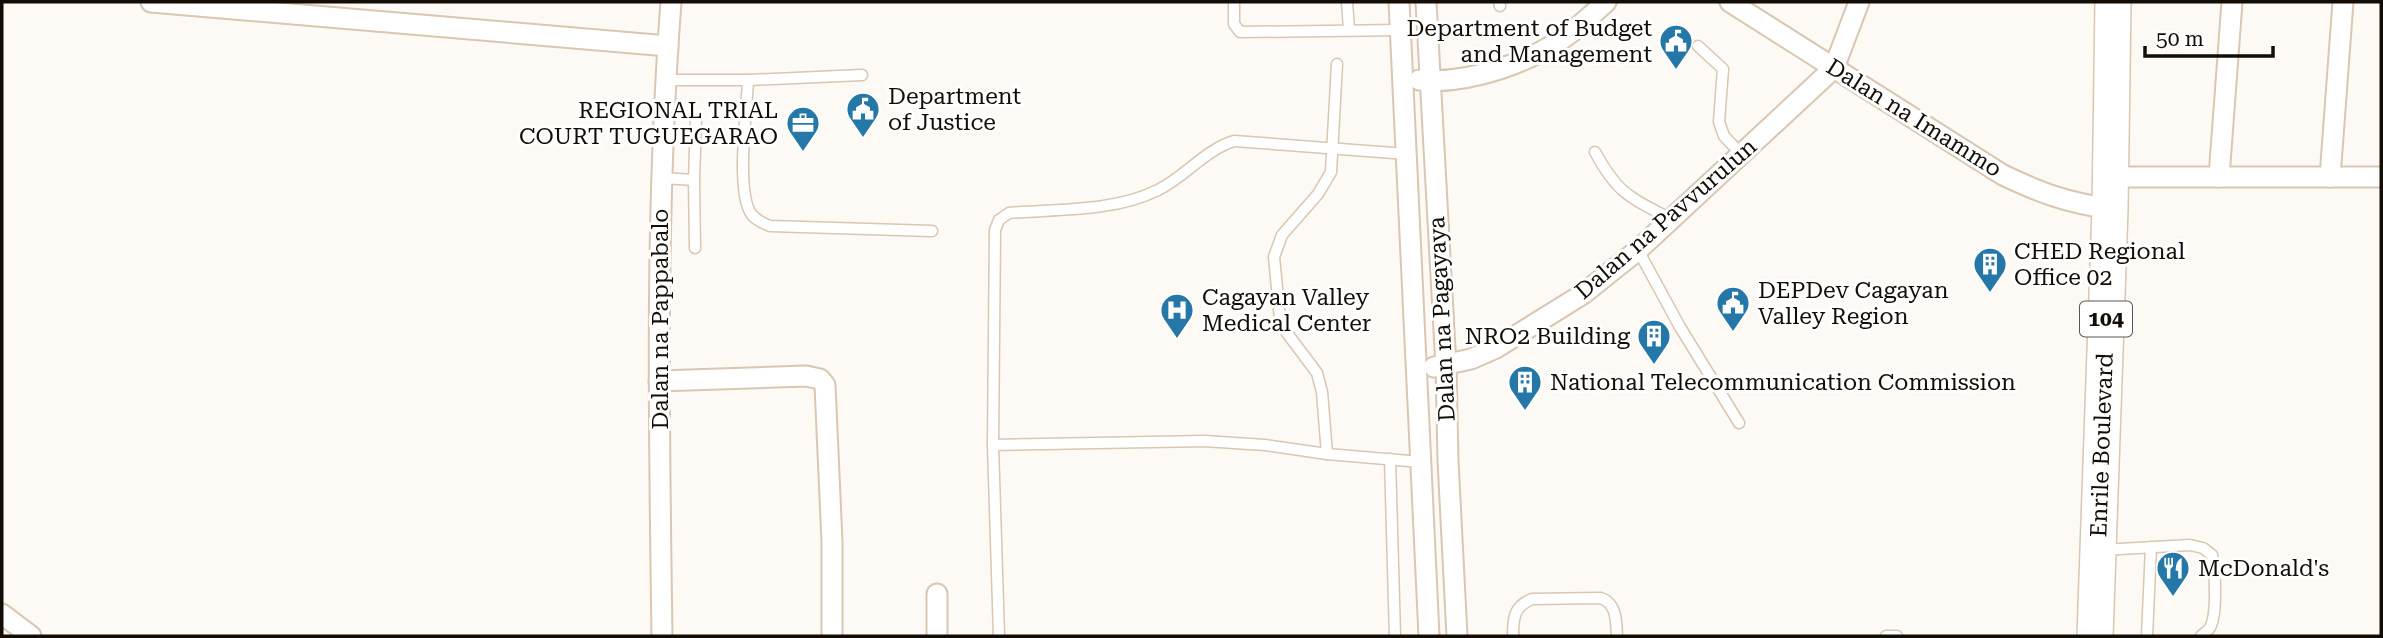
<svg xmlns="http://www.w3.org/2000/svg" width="2383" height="638" font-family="'Roboto Serif',serif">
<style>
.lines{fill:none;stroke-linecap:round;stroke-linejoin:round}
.lane-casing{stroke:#dac6b1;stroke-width:13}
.street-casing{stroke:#dac6b1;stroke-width:23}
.highway-casing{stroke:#dac6b1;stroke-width:38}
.lane{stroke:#fff;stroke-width:10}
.street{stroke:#fff;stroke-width:19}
.highway{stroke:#fff;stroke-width:35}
.labels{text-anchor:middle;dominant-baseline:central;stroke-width:6;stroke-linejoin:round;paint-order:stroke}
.shield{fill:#fff;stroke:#5a5651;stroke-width:2}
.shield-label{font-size:21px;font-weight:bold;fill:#130d06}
.poi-label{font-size:23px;fill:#130d06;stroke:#fff;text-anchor:start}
.street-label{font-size:23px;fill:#130d06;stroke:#fff}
</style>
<rect width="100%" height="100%" fill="#fdf9f5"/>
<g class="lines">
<defs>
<g id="lane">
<polyline points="1234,2 1234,24 1240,32 1401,30"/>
<polyline points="1347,2 1349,29"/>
<polyline points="1499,2 1500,6"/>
<polyline points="1698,46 1723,69 1719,122 1724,136 1741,154"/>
<path d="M862 75 748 80C747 110 735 193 752 215 757 221 763 223 770 226L932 231"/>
<polyline points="666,80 748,80"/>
<path d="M1595 152C1618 194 1629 197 1671 219"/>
<polyline points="662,178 694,180"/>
<polyline points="695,248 694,180 696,120"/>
<polyline points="1638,250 1680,327 1739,423"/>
<polyline points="993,445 1204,441 1265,445 1327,454 1421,462"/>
<polyline points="1327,454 1322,392 1317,373 1287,333 1280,319 1274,257 1282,235 1318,194 1331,172 1337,64"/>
<polyline points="1390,459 1395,636"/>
<path d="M2102 550 2190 545 2203 548 2212 555C2215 570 2218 617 2209 629 2208 630 2202 635 2201 636"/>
<path d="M999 636 993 445 995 230 999 220 1009 213C1057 209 1114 212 1158 190 1186 176 1205 150 1234 141L1407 154"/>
<path d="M1513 636C1513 618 1514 606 1532 599L1601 598C1617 604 1616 621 1617 636"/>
<polyline points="1886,636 1897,636"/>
<polyline points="2147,636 2151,547"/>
</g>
<g id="street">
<polyline points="151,2 668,46"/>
<polyline points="1399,2 1429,636"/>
<polyline points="1426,2 1446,367 1448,461 1457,636"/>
<path d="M1730 2 2003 175C2043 194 2066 202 2110 209"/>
<path d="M1419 80C1468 85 1534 62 1573 31 1584 22 1595 12 1606 2"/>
<polyline points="2109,177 2381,177"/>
<polyline points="2219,177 2232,2"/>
<polyline points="2330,177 2343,2"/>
<polyline points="1434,367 1471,359 1496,348 1583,294 1638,250 1834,68 1859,2"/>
<polyline points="659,381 806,376 820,379 825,385 832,542 832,636"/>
<polyline points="2,614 31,636"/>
<path d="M662 636C659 424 655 213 671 2"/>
<polyline points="937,636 937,594"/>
</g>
<polyline id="highway" points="2095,636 2110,209 2113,2"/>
</defs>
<use href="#lane" class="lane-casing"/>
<use href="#street" class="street-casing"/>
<use href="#highway" class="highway-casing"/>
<use href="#lane" class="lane"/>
<use href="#street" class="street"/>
<use href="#highway" class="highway"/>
</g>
<defs>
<symbol id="civic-pin" viewBox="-11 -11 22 30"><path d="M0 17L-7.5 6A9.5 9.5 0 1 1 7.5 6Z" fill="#2577a8" stroke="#fff"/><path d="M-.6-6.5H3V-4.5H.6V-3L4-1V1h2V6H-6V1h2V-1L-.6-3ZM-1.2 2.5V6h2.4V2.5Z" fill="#fff"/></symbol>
<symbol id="office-pin" viewBox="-11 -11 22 30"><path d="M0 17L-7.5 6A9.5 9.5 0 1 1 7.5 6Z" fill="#2577a8" stroke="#fff"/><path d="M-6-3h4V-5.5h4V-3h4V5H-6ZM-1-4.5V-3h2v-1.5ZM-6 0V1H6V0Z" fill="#fff"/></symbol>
<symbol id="building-pin" viewBox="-11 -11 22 30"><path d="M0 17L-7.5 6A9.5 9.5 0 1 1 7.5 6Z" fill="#2577a8" stroke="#fff"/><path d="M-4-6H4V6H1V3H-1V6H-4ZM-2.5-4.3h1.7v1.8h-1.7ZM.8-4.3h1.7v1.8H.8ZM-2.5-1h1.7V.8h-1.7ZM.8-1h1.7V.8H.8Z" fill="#fff"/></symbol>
<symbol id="hospital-pin" viewBox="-11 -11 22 30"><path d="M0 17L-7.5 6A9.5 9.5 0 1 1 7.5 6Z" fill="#2577a8" stroke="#fff"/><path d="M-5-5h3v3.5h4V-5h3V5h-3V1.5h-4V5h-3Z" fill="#fff"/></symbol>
<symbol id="restaurant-pin" viewBox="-11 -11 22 30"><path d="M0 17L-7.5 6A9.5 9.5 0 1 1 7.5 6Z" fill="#2577a8" stroke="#fff"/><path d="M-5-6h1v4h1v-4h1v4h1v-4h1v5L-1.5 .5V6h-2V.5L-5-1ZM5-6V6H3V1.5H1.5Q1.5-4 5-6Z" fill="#fff"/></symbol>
</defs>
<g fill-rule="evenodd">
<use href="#civic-pin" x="1657" y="22" width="38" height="52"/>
<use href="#civic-pin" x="844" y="90" width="38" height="52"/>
<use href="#office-pin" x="784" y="104" width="38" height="52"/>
<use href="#building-pin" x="1971" y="245" width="38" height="52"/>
<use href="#civic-pin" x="1714" y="284" width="38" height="52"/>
<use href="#hospital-pin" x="1158" y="291" width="38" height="52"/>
<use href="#building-pin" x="1635" y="317" width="38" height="52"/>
<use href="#building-pin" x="1506" y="363" width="38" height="52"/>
<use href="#restaurant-pin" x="2154" y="549" width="38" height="52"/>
</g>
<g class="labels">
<rect class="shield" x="2080" y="301.5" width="52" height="35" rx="5"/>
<g class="shield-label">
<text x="2106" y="319">104</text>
</g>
<g class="poi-label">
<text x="1652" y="28" text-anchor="end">Department of Budget<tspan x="1652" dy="26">and Management</tspan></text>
<text x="888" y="96">Department<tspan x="888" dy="26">of Justice</tspan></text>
<text x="778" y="110" text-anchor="end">REGIONAL TRIAL<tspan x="778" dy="26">COURT TUGUEGARAO</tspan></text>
<text x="2014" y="251">CHED Regional<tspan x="2014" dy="26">Office 02</tspan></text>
<text x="1758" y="290">DEPDev Cagayan<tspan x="1758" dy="26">Valley Region</tspan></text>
<text x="1202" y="297">Cagayan Valley<tspan x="1202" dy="26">Medical Center</tspan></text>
<text x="1630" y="336" text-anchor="end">NRO2 Building</text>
<text x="1550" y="382">National Telecommunication Commission</text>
<text x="2198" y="568">McDonald's</text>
</g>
<g class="street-label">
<text transform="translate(1914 118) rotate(32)">Dalan na Imammo</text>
<text transform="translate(1666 219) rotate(-41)">Dalan na Pavvurulun</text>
<text transform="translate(660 319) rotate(-90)">Dalan na Pappabalo</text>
<text transform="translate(1442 319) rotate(-93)">Dalan na Pagayaya</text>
<text transform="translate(2102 445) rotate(-88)">Enrile Boulevard</text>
</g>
</g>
<rect width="2383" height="638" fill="none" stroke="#130d06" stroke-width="7"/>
<path d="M2145 46v10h128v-10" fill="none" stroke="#130d06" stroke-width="3.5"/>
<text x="2156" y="46" font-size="21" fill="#130d06" stroke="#ffffff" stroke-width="5" paint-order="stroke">50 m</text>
</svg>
